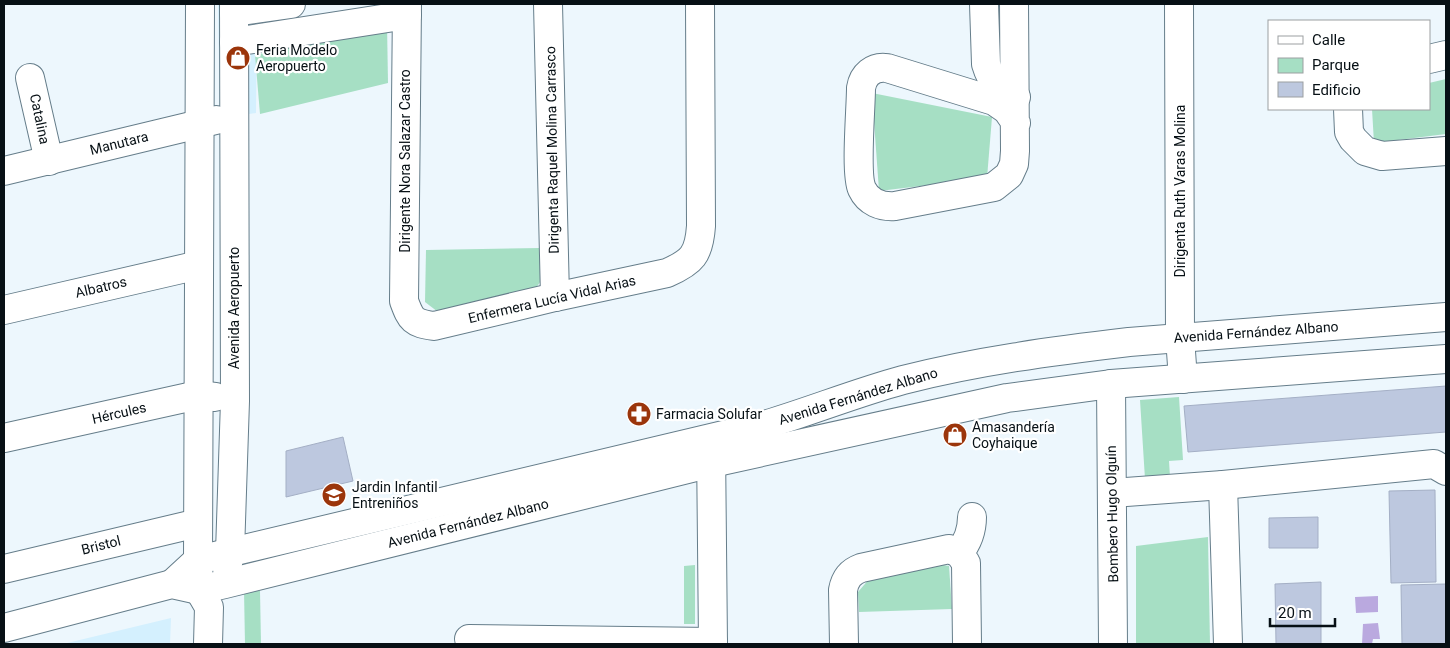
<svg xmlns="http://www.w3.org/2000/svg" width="1450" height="648" font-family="Roboto,sans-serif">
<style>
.built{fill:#d4f0fe}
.green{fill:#a6dfc4}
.water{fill:#baa9df}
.building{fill:#bdc8df;stroke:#a4afc5}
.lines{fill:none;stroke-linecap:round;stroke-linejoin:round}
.minor-casing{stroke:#657d8a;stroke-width:30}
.minor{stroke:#fff;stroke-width:28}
.labels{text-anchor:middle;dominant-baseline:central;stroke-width:4.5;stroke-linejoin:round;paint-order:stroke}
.poi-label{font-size:14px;fill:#071015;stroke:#fff;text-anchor:start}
.street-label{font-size:14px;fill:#071015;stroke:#fff}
</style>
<rect width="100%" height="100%" fill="#edf7fd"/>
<g class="built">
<polygon points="218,4 257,4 256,113 220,118"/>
<polygon points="171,618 170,644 63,644"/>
</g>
<g class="green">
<polygon points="387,24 388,83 260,114 255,55"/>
<polygon points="1446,79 1446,134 1374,143 1372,109 1429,109 1429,83"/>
<polygon points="872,93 992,117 987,178 879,191"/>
<polygon points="540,248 545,275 536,288 438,312 425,302 426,250"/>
<polygon points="1179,397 1183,460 1169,461 1170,477 1145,479 1140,400"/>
<polygon points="1208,537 1210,644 1136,644 1136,546"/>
<polygon points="937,564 949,566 952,609 859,612 858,592 870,578"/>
<polygon points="695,565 695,624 684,624 684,566"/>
<polygon points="244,591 260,591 261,644 245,644"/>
</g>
<g class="water">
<polygon points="1378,596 1378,612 1356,613 1355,597"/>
<polygon points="1378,623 1380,639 1373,639 1372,644 1362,644 1363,624"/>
</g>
<g class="building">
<polygon points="1446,386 1446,432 1188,452 1184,406"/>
<polygon points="343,437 353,481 286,497 286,451"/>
<polygon points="1435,490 1436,582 1391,583 1389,491"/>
<polygon points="1318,517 1318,548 1269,548 1269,518"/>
<polygon points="1321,582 1321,644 1276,644 1275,584"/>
<polygon points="1446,584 1446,644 1402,644 1401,585"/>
</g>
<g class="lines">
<defs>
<g id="minor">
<polyline points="200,4 198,560 199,590 209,607 208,644"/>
<path d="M407 4 404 301C411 320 413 323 434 326L555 297 667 273C692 262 699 255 701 226L700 4"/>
<polyline points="548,4 555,297"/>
<path d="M984 4 986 64C991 81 999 91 1016 97"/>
<path d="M1014 4 1015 151 1014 164 1009 175 994 187 895 206C881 207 868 202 862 189 855 174 861 108 861 88 863 75 873 66 887 68L994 101 1007 110 1016 123"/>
<polyline points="1179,4 1180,338 1183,379"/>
<polyline points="234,12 291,4"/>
<polyline points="234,42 407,15"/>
<polyline points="1429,59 1446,55"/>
<polyline points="30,78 49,161"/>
<polyline points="1348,109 1349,132 1353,139 1365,151 1382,156 1446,151"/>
<polyline points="4,171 216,120"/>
<polyline points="4,310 199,265"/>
<polyline points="1111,384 1113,644"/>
<polyline points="4,438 198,395 215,397"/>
<polyline points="711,446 713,644"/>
<polyline points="1223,485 1228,644"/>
<polyline points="1112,493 1223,485 1434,464 1446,471"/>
<path d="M959 553C968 542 972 531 972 517"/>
<polyline points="4,569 198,523"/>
<polyline points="227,569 230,552 235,401 234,4"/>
<path d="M172 584 198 560 761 426C809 412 855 393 903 380 977 361 1053 351 1129 342L1446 317"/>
<polyline points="4,628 172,584 199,590 225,584 712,463 1007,398 1111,384 1446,359"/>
<polyline points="469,639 713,642"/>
<path d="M844 644 843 590C845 579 850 572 861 568L949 549 959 553 966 563 967 644"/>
</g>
</defs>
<use href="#minor" class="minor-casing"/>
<use href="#minor" class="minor"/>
</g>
<defs>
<symbol id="shop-disc" viewBox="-11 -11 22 22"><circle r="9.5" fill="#9b350b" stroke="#fff"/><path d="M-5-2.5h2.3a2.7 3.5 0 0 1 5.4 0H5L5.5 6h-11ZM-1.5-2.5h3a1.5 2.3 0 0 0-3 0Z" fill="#fff"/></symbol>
<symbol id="pharmacy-disc" viewBox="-11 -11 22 22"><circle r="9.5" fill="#9b350b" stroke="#fff"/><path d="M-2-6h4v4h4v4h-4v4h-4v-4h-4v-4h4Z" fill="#fff"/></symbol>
<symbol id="school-disc" viewBox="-11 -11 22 22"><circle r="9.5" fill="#9b350b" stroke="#fff"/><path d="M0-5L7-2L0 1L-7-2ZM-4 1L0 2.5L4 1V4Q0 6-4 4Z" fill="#fff"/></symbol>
</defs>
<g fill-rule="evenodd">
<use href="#shop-disc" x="224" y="44" width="28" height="28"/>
<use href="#pharmacy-disc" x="625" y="400" width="28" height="28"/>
<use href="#shop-disc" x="941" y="421" width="28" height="28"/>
<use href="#school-disc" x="320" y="481" width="28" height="28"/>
</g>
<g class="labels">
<g class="poi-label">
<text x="256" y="50">Feria Modelo<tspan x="256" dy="16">Aeropuerto</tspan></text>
<text x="656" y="414">Farmacia Solufar</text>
<text x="972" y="427">Amasandería<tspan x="972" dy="16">Coyhaique</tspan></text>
<text x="352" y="487">Jardin Infantil<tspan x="352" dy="16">Entreniños</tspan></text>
</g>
<g class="street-label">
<text transform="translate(40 119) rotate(78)">Catalina</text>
<text transform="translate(119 143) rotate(-14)">Manutara</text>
<text transform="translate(552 150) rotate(-91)">Dirigenta Raquel Molina Carrasco</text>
<text transform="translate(405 161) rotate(-90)">Dirigente Nora Salazar Castro</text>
<text transform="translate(1180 191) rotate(-90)">Dirigenta Ruth Varas Molina</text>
<text transform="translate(101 287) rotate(-13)">Albatros</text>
<text transform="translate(552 299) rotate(-13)">Enfermera Lucía Vidal Arias</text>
<text transform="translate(234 308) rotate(-90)">Avenida Aeropuerto</text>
<text transform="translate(1256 332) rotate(-4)">Avenida Fernández Albano</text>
<text transform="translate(858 396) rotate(-17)">Avenida Fernández Albano</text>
<text transform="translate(119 413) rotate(-13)">Hércules</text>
<text transform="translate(1112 514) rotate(-91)">Bombero Hugo Olguín</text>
<text transform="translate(468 523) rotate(-14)">Avenida Fernández Albano</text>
<text transform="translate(101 545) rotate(-14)">Bristol</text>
</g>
</g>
<rect width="1450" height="648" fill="none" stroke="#071015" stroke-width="10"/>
<rect x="1268" y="20" width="162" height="90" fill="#ffffff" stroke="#9c9fa1"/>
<rect x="1278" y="36" width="25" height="8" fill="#ffffff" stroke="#9c9fa1"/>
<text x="1312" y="45" font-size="15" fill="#071015">Calle</text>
<rect x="1278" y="58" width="25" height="15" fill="#a6dfc4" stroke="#9c9fa1"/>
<text x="1312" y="70" font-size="15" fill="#071015">Parque</text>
<rect x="1278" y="82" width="25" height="15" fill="#bdc8df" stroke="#9c9fa1"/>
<text x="1312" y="95" font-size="15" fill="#071015">Edificio</text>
<path d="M1270 618v8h65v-8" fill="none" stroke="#071015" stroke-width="2.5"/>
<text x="1278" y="618" font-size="15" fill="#071015" stroke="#ffffff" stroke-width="4" paint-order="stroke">20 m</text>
</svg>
